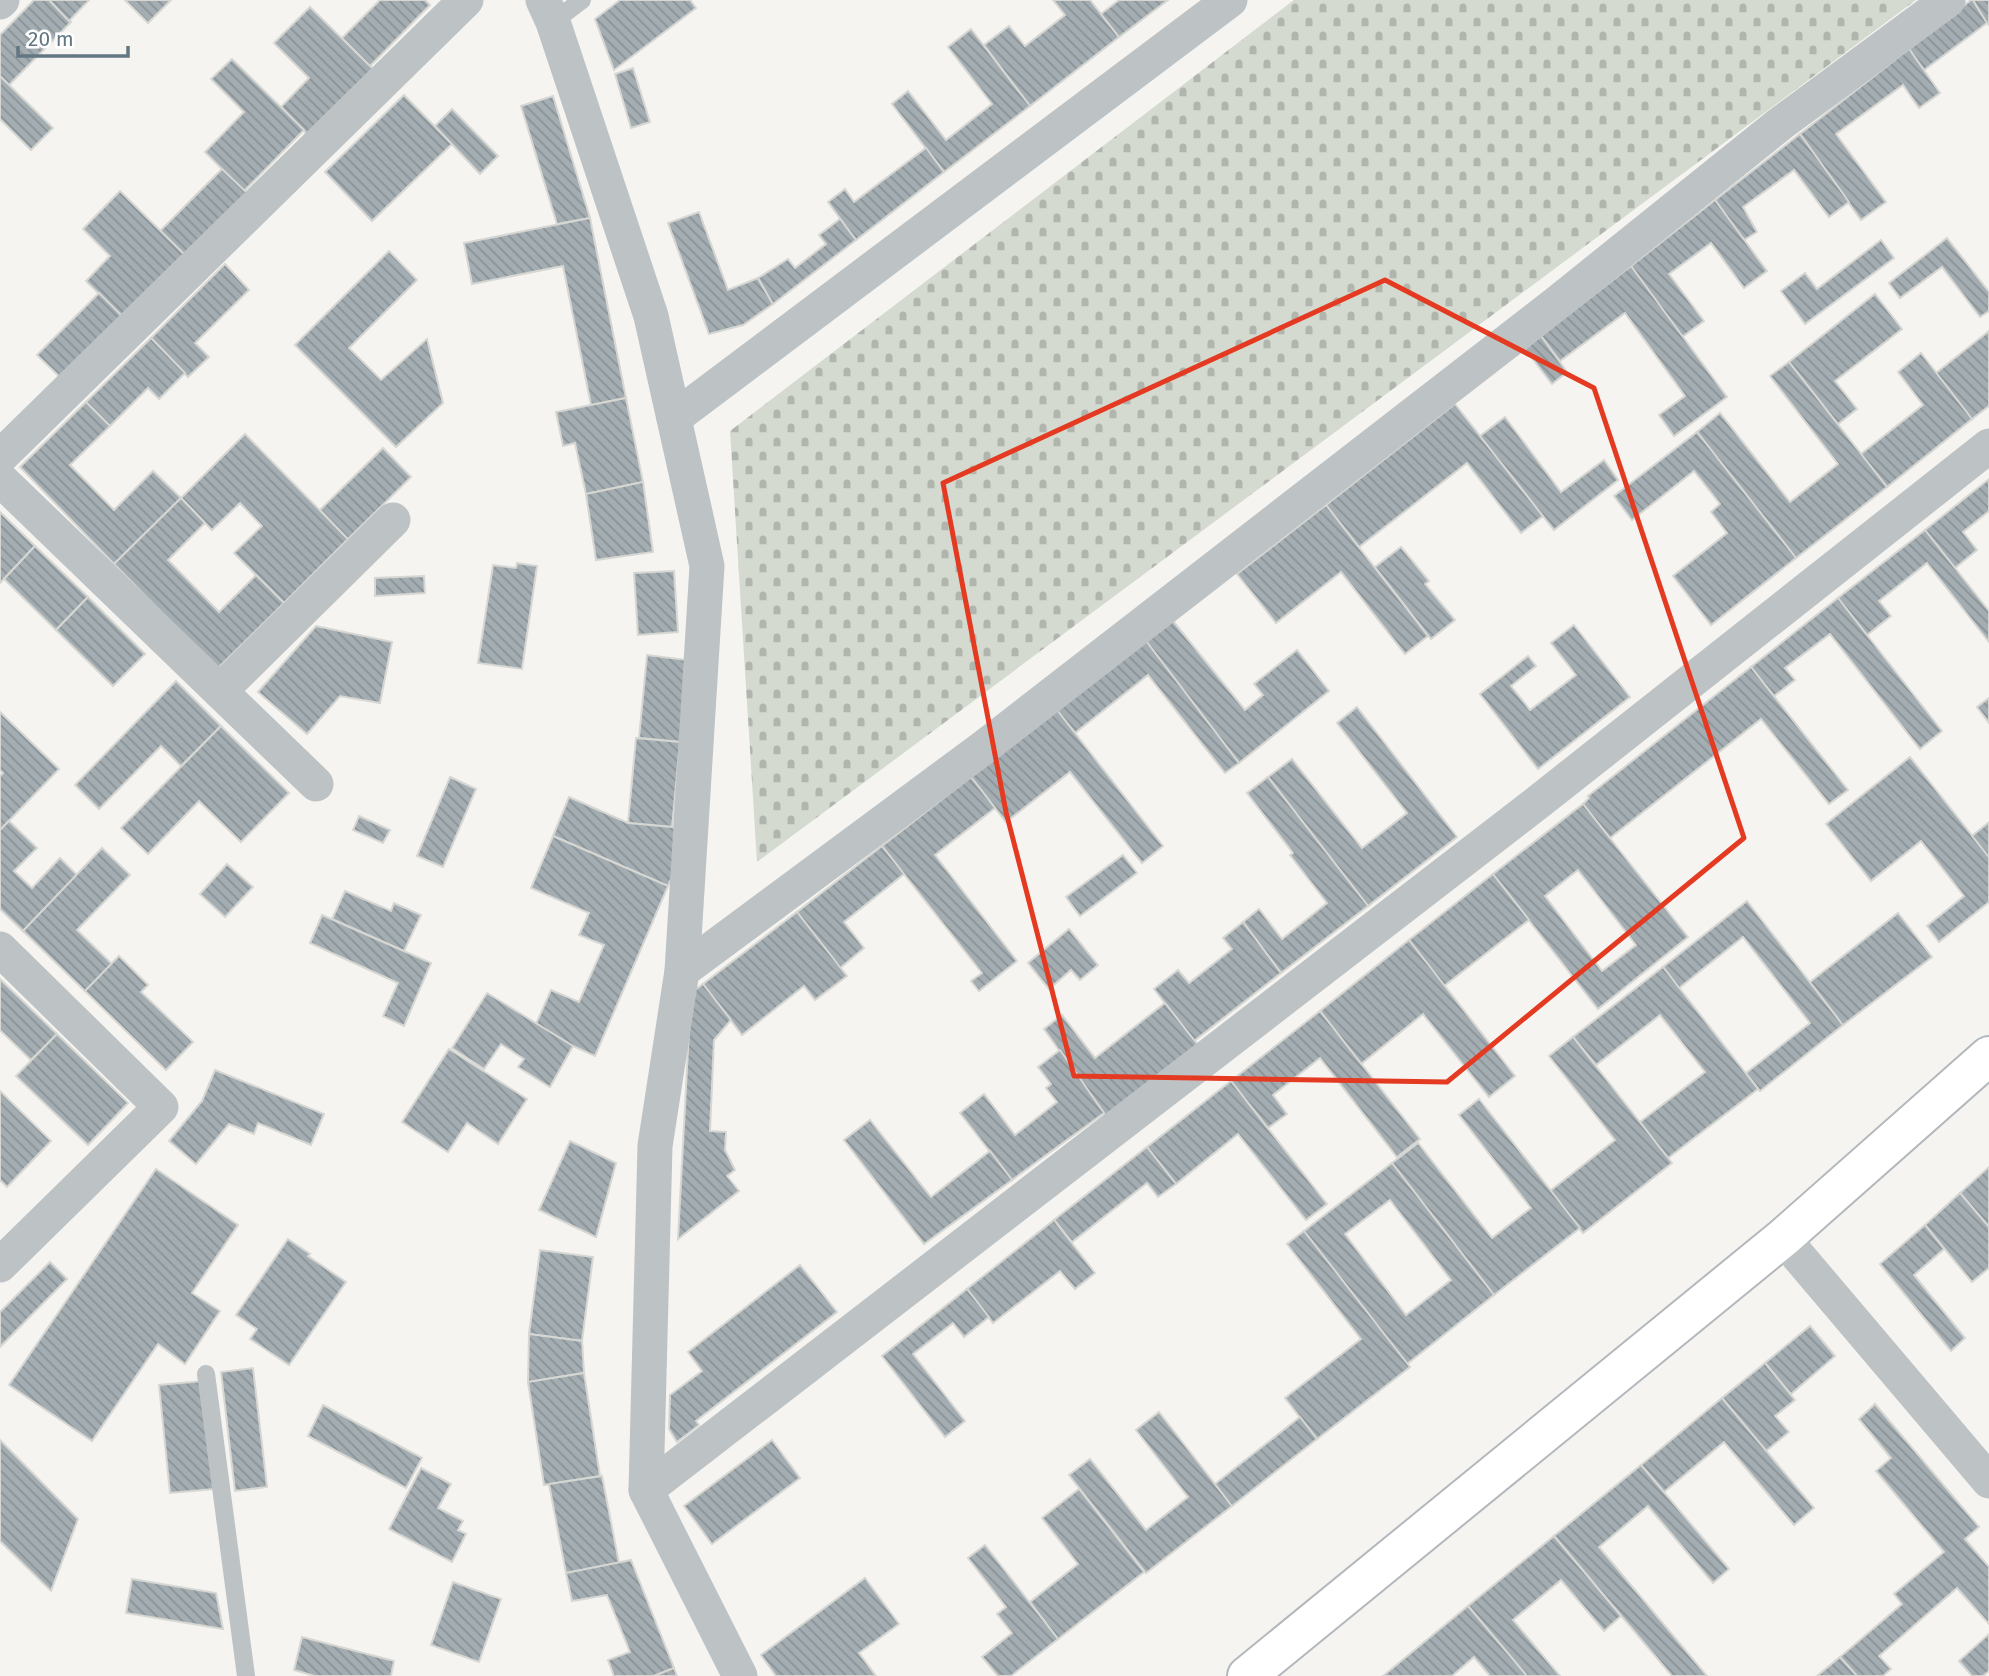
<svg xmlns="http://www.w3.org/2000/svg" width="1989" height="1676" font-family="'Fira Sans',sans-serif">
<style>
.cemetery{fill:url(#cemetery-stones)}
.building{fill:url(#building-back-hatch);stroke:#d6d6d3;stroke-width:2;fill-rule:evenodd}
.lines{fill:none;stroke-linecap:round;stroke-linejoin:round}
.secondary-casing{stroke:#b2b8bc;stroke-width:42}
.lane{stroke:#bdc2c5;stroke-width:18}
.street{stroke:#bdc2c5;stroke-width:35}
.secondary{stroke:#fff;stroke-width:38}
.marked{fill:none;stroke:#e43a22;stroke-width:5;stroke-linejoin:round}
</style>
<defs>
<pattern id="cemetery-stones" width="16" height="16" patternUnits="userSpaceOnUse" patternTransform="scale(1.75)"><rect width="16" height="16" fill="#d4dad0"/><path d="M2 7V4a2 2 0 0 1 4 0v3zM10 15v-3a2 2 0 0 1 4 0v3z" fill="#b0b6ae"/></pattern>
<pattern id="building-back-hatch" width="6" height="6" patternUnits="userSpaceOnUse" patternTransform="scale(1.75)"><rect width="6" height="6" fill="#a4aeb2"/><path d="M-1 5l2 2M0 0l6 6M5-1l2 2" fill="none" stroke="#899296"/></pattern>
</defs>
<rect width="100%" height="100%" fill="#f5f4f0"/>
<polygon class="cemetery" points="1294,0 1916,0 757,862 730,431"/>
<g class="building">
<polygon points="34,0 49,0 71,22 9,85 0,76 0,35"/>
<polygon points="49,0 89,0 69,21"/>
<polygon points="125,0 171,0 148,23"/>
<polygon points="380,0 425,0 430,5 370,66 342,38"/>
<polygon points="620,0 690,0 696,8 614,70 595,19"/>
<polygon points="1053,0 1090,0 1119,37 1030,106 984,45 1009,26 1025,46 1065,15"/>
<polygon points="1119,0 1168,0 1119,37 1101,14"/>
<polygon points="1971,0 1973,0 1987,23 1924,70 1909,49"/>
<polygon points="1973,0 1989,0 1989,25 1987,23"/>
<polygon points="310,7 373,69 308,135 281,107 309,78 274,43"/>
<polygon points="971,29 1030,106 944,172 892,104 908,91 946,140 992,104 948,47"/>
<polygon points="1909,49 1940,93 1919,108 1903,85 1836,134 1886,202 1861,220 1800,134"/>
<polygon points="232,59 304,130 244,191 205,152 244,112 211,79"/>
<polygon points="633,68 650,122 631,128 615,74"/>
<polygon points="0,76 53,128 31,150 0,119"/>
<polygon points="404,95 452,144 372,221 325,172"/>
<polygon points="553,96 590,218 557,224 521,106"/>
<polygon points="452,109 498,156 480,174 435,126"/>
<polygon points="1800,134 1849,202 1829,217 1794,170 1743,207 1757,232 1744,240 1715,200"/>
<polygon points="926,148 944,172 856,240 828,202 845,189 854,202"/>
<polygon points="222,169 247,193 185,255 160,231"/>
<polygon points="120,191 185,255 124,318 86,281 110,256 83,229"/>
<polygon points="1715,200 1767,271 1744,288 1711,243 1669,274 1704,321 1682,337 1631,266"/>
<polygon points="699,212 728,290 758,278 773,304 743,325 709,334 668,223"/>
<polygon points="590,218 626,398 591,405 563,266 472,284 464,243"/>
<polygon points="840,219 856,240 773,304 758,278 788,259 795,268 826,244 819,235"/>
<polygon points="1947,238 1989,292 1989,311 1980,317 1942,267 1900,298 1889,283"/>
<polygon points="1881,240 1894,258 1805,324 1781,291 1805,273 1817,289"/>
<polygon points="389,251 417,280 349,348 381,380 427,339 443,403 396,447 295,345"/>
<polygon points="225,264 249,290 195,343 209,357 188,377 151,338"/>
<polygon points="1631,266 1727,397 1674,436 1659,415 1685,396 1625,313 1560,361 1541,336"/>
<polygon points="99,293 124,318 63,380 37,355"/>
<polygon points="1875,294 1902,329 1835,381 1857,409 1838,424 1789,362"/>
<polygon points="1989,331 1989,406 1972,419 1936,373"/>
<polygon points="1541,336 1567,372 1552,384 1525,349"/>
<polygon points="151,338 185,373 159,399 148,388 110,426 86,402"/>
<polygon points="1921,353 1972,419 1887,487 1861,454 1923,405 1898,372"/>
<polygon points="1789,362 1887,487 1796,558 1697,432 1720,413 1790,502 1838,464 1770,376"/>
<polygon points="626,398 643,482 586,494 575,443 563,446 556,412"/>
<polygon points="86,402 110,426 70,465 114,510 153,471 181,498 114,564 20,467"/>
<polygon points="1455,404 1543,516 1521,533 1467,463 1359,547 1326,505"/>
<polygon points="1505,417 1561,492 1604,460 1618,480 1554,530 1480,436"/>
<polygon points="1697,432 1796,558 1711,625 1673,576 1727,533 1711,512 1720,504 1694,471 1632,520 1614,496"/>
<polygon points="245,434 348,539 284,603 234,553 262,526 240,503 212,530 181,498"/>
<polygon points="383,448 411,477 348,539 320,510"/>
<polygon points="1989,479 1989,511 1963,532 1977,550 1955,568 1925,530"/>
<polygon points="643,482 653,552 596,560 586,494"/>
<polygon points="181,498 205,523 168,560 219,612 256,575 284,603 217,669 114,564"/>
<polygon points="1326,505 1428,636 1405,654 1341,572 1276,623 1237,574"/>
<polygon points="0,512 35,546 0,583"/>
<polygon points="1925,530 1989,611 1989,642 1927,563 1879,601 1891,616 1867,635 1838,598"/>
<polygon points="35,546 88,597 56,630 4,579"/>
<polygon points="1401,547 1429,581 1425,584 1455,620 1431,639 1375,567"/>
<polygon points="517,563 537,566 522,669 478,663 493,565 516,568"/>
<polygon points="674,571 678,632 638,635 634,573"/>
<polygon points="424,576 425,593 375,596 375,578"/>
<polygon points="88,597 145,654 113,686 56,630"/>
<polygon points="1838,598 1942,731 1920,749 1830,634 1785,668 1795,680 1774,696 1751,667"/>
<polygon points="1173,621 1245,710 1263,695 1254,684 1297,650 1329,691 1239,763 1146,641"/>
<polygon points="1574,625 1630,697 1538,769 1480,694 1528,656 1536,666 1511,686 1530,710 1576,675 1551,643"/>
<polygon points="316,626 392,642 380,703 340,696 307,734 258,692"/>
<polygon points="1146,641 1239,763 1225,773 1148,675 1075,733 1057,710"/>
<polygon points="647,655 687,660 680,742 639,738"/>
<polygon points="1751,667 1848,790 1829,804 1761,719 1610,838 1583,804 1589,798 1588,796"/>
<polygon points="176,681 221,726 181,766 161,746 99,809 75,785"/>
<polygon points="1989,698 1989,723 1977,707"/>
<polygon points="1357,707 1457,837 1368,906 1268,777 1292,759 1362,848 1407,813 1337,723"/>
<polygon points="1057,710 1163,846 1142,863 1070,772 1006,822 971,777"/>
<polygon points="0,712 59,769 0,830 0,776 3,773 0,770"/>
<polygon points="221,726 289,793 241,842 199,801 148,854 121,828"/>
<polygon points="636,738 680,742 672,827 628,823"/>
<polygon points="1910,757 1989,857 1989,902 1939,942 1927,926 1964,896 1921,841 1871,881 1826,824"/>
<polygon points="450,777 476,789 443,867 417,856"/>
<polygon points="971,777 995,808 935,855 1017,961 979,991 971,981 982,973 882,846"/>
<polygon points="1268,777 1368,906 1281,973 1243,922 1259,909 1282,939 1327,903 1290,855 1293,853 1247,793"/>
<polygon points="569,797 628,823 672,827 690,835 668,886 553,836"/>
<path d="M1583 804 1688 937 1598 1009 1493 874ZM1578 870 1636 945 1602 971 1545 896Z"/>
<polygon points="359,816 390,830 383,843 353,830"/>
<polygon points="9,821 37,848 14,871 32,888 60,858 77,875 23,931 0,909 0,830"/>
<polygon points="1989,822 1989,857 1972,836"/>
<polygon points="553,836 668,886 595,1056 573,1046 536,1024 551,990 579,1002 604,945 579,935 589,913 531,888"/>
<polygon points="882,846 904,874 844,922 864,948 840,968 797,912"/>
<polygon points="102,848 130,875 77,930 112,964 85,991 23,931"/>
<polygon points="1123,855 1137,873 1080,916 1066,897"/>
<polygon points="227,864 253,887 225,917 200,894"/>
<polygon points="1493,874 1529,920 1444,986 1409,940"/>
<polygon points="345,891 391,911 394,903 421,915 404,951 332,919"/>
<polygon points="1747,901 1843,1025 1760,1091 1746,1073 1810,1023 1743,937 1679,988 1663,967"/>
<polygon points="797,912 847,976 815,1000 804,986 742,1035 703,984"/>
<polygon points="1898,913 1932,957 1843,1025 1810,982"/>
<polygon points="322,915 431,963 404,1026 383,1016 398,983 310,943"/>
<polygon points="1243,922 1281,973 1194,1041 1154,989 1178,970 1189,983 1232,949 1223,938"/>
<polygon points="1069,929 1098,965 1080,980 1071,970 1049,989 1028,963"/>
<polygon points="1409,940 1515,1076 1489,1097 1423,1014 1361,1064 1320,1011"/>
<polygon points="119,956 148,985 141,992 193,1042 166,1070 85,991"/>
<polygon points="1663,967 1758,1089 1668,1158 1640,1122 1705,1072 1660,1015 1596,1065 1573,1037"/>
<polygon points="0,979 57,1034 31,1060 0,1030"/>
<polygon points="703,984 731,1020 714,1040 710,1131 726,1132 725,1150 735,1170 727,1176 739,1191 678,1239 691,993"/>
<polygon points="487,993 573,1046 550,1087 518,1067 524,1059 501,1044 484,1069 452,1048"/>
<polygon points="1165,1003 1198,1045 1106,1116 1044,1029 1062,1015 1095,1058"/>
<polygon points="1320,1011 1420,1139 1397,1157 1320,1058 1273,1095 1287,1114 1268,1128 1231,1081"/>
<polygon points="57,1034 128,1103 88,1145 16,1076"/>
<polygon points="1573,1037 1672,1163 1583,1233 1550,1191 1615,1140 1549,1056"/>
<polygon points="449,1049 527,1099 498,1144 467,1123 448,1152 402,1122"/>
<polygon points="1060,1050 1104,1113 1012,1180 960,1113 984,1094 1015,1135 1057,1102 1046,1088 1051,1084 1038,1067"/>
<polygon points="215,1070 324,1114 311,1145 258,1123 254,1134 229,1124 196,1164 169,1141 202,1101"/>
<polygon points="1231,1081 1327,1204 1306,1220 1238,1134 1176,1184 1147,1147"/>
<polygon points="0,1091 51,1141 7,1187 0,1180"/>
<polygon points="1479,1099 1580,1228 1494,1295 1392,1163 1418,1143 1492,1238 1531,1208 1459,1115"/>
<polygon points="870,1120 931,1197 990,1151 1012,1180 924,1244 844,1140"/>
<polygon points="570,1141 616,1163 596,1237 539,1210"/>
<polygon points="1147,1147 1176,1184 1158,1197 1147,1183 1072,1242 1054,1220"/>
<path d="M1392 1163 1494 1295 1407 1364 1304 1231ZM1390 1200 1451 1280 1406 1315 1345 1234Z"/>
<polygon points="1989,1167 1989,1227 1960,1193"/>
<polygon points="156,1169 238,1225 192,1293 220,1311 185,1364 158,1344 92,1441 9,1385"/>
<polygon points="1960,1193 1989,1227 1989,1268 1972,1282 1925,1225"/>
<polygon points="1054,1220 1095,1273 1075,1289 1060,1271 993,1323 967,1289"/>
<polygon points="1925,1225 1944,1249 1914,1275 1965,1338 1951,1351 1880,1264"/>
<polygon points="1304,1231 1410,1367 1317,1439 1285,1398 1361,1339 1287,1244"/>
<polygon points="288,1239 310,1254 308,1256 346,1282 289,1365 250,1339 257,1329 236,1315"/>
<polygon points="540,1250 593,1257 582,1341 529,1334"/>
<polygon points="50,1262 67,1279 0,1347 0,1312"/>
<polygon points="800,1265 837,1312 696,1421 699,1425 677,1442 669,1429 670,1395 702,1371 688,1352"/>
<polygon points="967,1289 989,1317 964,1337 953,1323 913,1354 965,1421 945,1437 882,1356"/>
<polygon points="1810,1326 1835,1356 1791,1394 1765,1363"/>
<polygon points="529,1334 582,1341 584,1373 528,1382"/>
<polygon points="1765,1363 1795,1400 1775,1416 1789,1432 1766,1451 1722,1398"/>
<polygon points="253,1368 267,1487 235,1491 221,1372"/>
<polygon points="584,1373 600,1476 544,1485 528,1382"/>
<polygon points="203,1381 214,1489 170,1493 159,1385"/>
<polygon points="1722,1398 1814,1508 1794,1525 1724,1442 1664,1492 1641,1465"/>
<polygon points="1875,1404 1979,1527 1965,1539 1989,1567 1989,1624 1957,1588 1879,1656 1891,1669 1883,1676 1857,1676 1840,1657 1902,1604 1894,1594 1944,1552 1876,1471 1891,1458 1859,1419"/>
<polygon points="323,1405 422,1458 406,1488 308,1436"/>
<polygon points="1159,1412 1232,1506 1146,1573 1069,1475 1090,1459 1146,1530 1188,1497 1136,1430"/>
<polygon points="1300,1417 1317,1439 1232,1506 1215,1484"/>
<polygon points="0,1440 78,1519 51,1591 0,1541"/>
<polygon points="772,1440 800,1478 712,1544 684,1506"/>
<polygon points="1641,1465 1729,1569 1713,1583 1648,1506 1599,1547 1707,1676 1672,1676 1554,1536"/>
<polygon points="421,1468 451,1484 438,1508 463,1521 458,1530 466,1534 452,1562 389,1529"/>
<polygon points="602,1476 619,1563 566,1573 549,1484"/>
<polygon points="1079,1489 1144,1572 1058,1639 1030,1602 1078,1564 1042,1518"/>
<polygon points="1554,1536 1621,1616 1604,1631 1561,1580 1513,1620 1560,1676 1527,1676 1468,1606"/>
<polygon points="985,1545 1058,1639 1011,1676 998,1676 982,1657 1012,1633 997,1614 1006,1607 968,1558"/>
<polygon points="631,1560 674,1668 654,1676 614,1676 608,1660 630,1652 607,1595 572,1601 566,1573"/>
<polygon points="865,1578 899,1624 859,1653 876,1676 776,1676 761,1655"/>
<polygon points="132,1579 216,1593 223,1629 126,1613"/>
<polygon points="453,1582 501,1599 479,1662 431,1645"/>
<polygon points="1468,1606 1527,1676 1490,1676 1474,1657 1452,1676 1383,1676"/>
<polygon points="1989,1634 1989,1671 1983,1676 1972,1676 1959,1661"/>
<polygon points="302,1637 394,1661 391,1676 315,1676 294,1670"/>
<polygon points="1840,1657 1857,1676 1817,1676"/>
<polygon points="674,1668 677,1676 654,1676"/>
</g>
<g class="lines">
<defs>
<polyline id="secondary" points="1247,1676 1783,1238 1989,1056"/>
</defs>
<use href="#secondary" class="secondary-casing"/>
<g class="lane">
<polyline points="553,22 582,0"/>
<polyline points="206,1374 246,1676"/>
</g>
<g class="street">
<polyline points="543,0 553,22 651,316 707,566 682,971 655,1146 646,1490 740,1676"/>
<polyline points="0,2 2,0"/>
<polyline points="674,418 1230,0"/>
<polyline points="0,457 466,0"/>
<polyline points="0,479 316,784"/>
<polyline points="220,691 393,520"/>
<polyline points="0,949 161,1107 0,1265"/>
<polyline points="682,971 983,748 1557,303 1780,124 1948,0"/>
<polyline points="1783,1238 1989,1481"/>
<polyline points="646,1490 1537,803 1989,446"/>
</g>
<use href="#secondary" class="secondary"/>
</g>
<path class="marked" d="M1385 280 1594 388 1744 838 1447 1082 1074 1076 1006 812 943 483Z"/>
<path d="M18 46v10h110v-10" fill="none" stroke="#637782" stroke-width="3.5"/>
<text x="28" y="46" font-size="21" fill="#637782" stroke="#ffffff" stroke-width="5" paint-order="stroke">20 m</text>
</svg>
